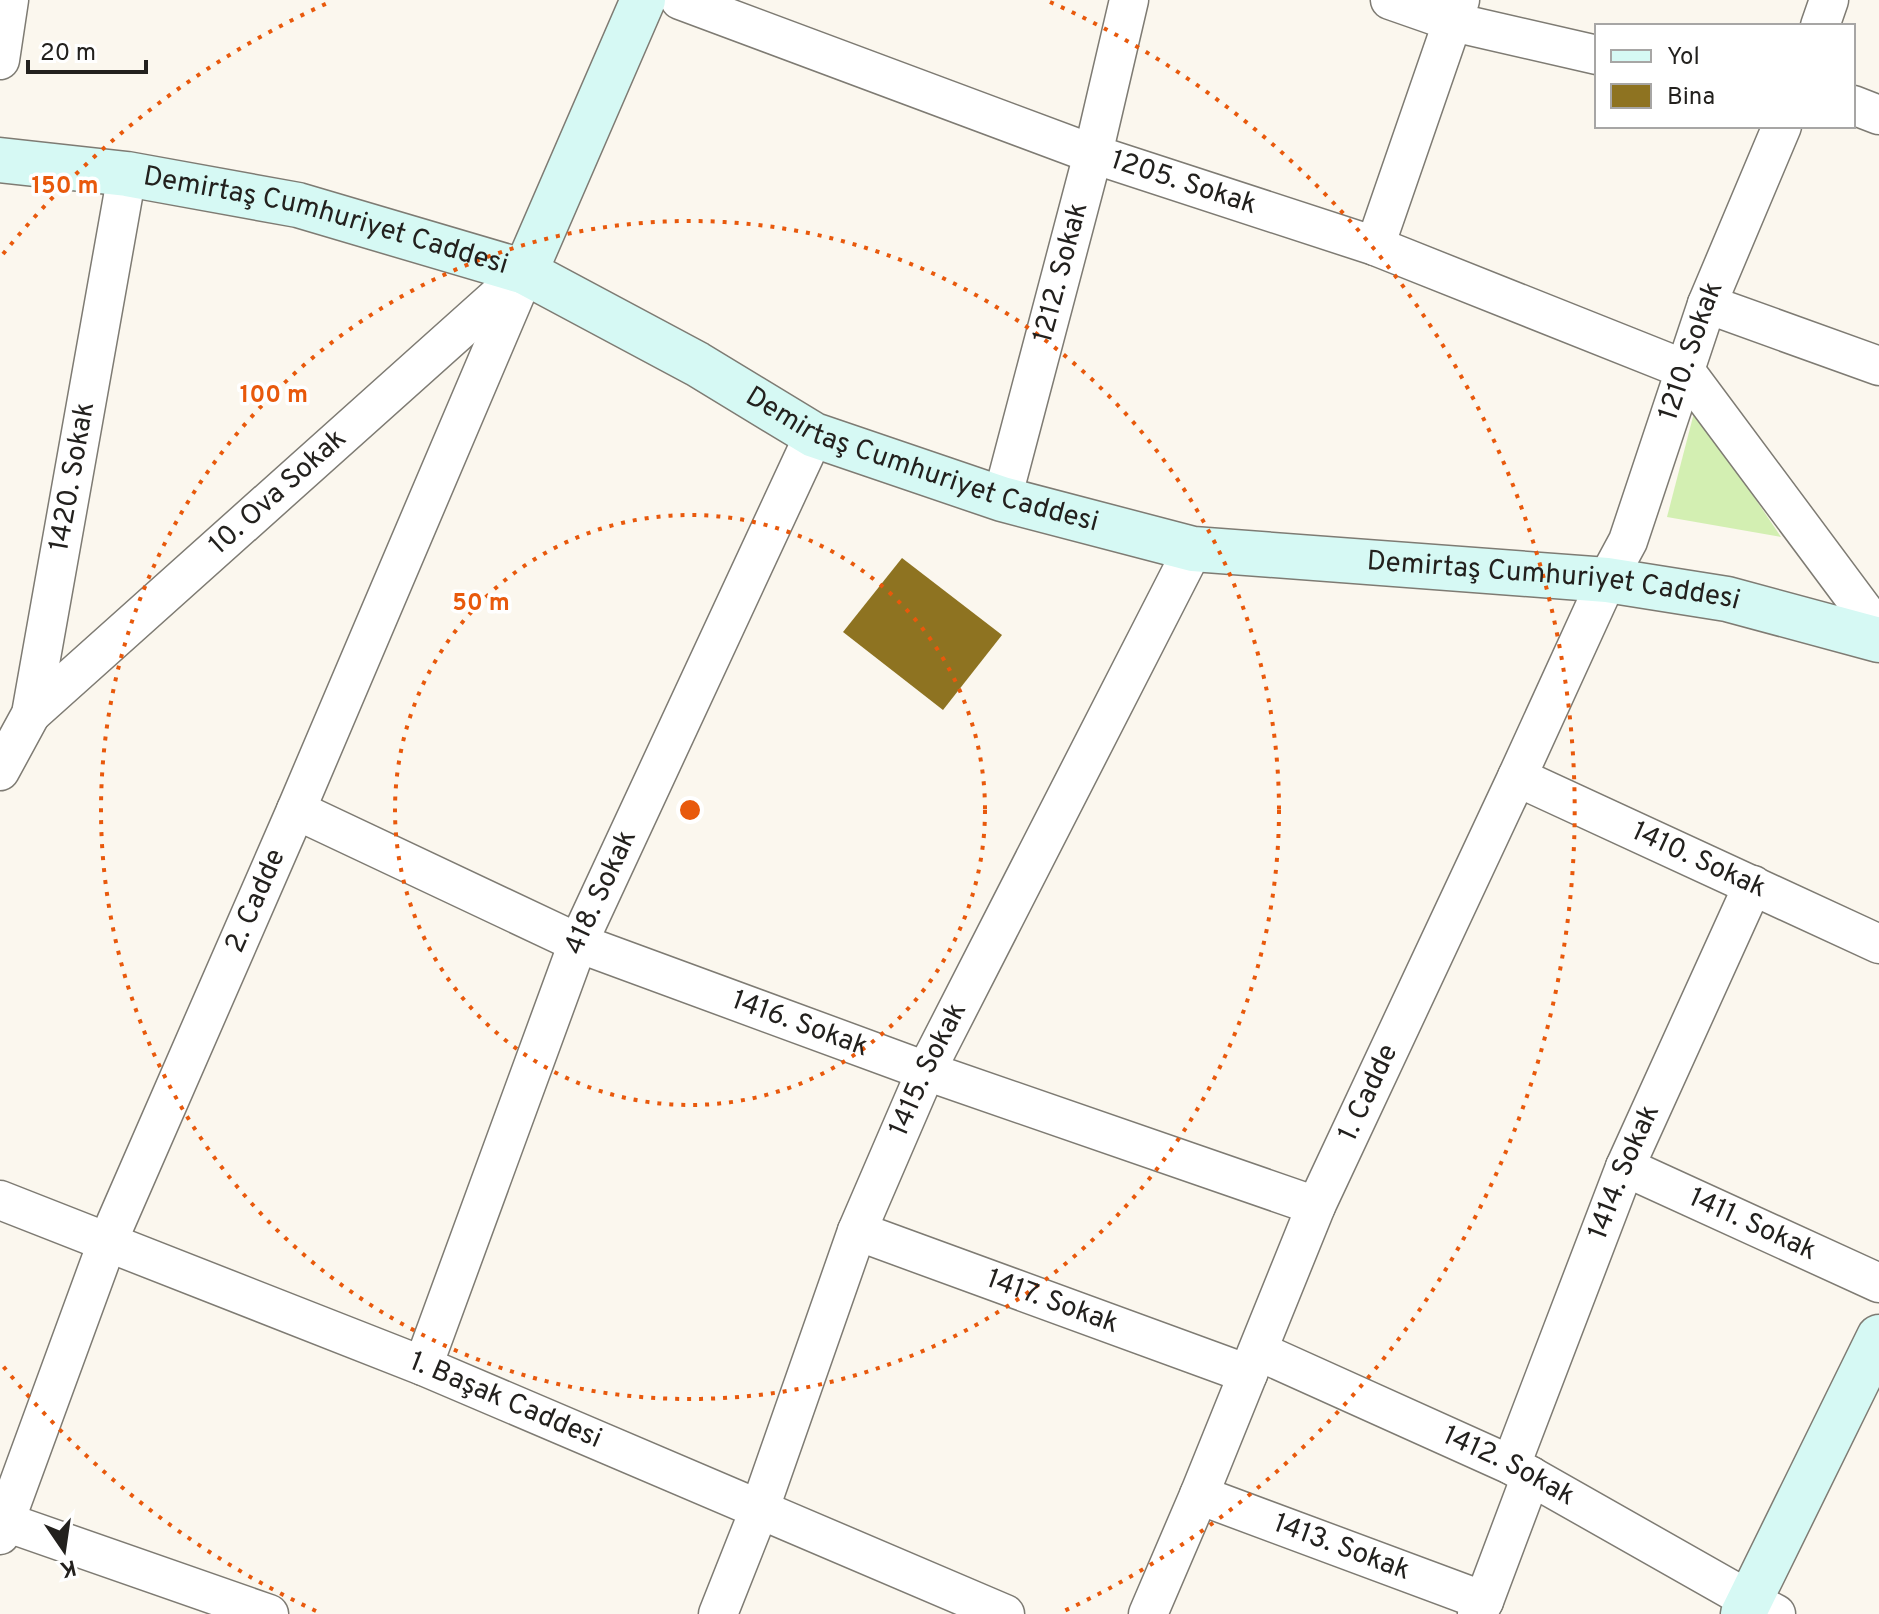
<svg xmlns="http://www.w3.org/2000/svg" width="1879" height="1614" font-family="Overpass,sans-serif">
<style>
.green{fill:#d3efb2}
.building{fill:#8e7321}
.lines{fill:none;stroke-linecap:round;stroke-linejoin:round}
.minor-casing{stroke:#7e7b73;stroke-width:41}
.secondary-casing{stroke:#7e7b73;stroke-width:47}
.minor{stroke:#fff;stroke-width:38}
.secondary{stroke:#d6f9f4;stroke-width:44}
.ring{fill:none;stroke:#e8590c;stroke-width:4;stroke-dasharray:4 8}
.labels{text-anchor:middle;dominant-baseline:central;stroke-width:7;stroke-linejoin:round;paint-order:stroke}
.street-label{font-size:28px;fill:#23211e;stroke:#fff}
.centre{fill:#e8590c;stroke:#fff;stroke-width:4}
.ring-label{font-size:24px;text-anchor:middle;font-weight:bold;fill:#e8590c;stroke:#fff;stroke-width:7;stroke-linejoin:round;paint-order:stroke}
</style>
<rect width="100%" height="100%" fill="#fbf7ee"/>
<polygon class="green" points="1695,409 1781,537 1667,517"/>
<polygon class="building" points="902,558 1002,635 943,710 843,632"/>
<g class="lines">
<defs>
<g id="minor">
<path id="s1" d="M680 0 1093 154 1375 246 1684 369 1879 631"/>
<polyline points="1390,0 1453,22 1597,55"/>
<polyline points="1820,26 1829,0"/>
<polyline points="0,60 9,0"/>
<polyline points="1853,105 1879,115"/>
<polyline points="1375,246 1460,0"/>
<polyline points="1707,304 1879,366"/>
<path id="s2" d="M1002 499 1093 154 1129 0"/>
<path id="s3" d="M31 714 517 279"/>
<path id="s4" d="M0 771 31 714 127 174"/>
<path id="s5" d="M1517 777 1879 944"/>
<path id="s6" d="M296 810 578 943 926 1071 1316 1206"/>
<path id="s7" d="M1625 1167 1879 1283"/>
<path id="s8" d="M0 1200 423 1366 1005 1614"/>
<path id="s9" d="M857 1231 1248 1374"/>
<path id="s10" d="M1258 1351 1511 1465 1751 1601 1776 1614"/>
<path id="s11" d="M423 1366 578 943 814 435"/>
<path id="s12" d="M1511 1465 1625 1167 1753 885"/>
<path id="s13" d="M1199 1495 1484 1601"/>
<polyline points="0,1520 269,1614"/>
<path id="s14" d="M0 1535 107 1243 296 810 525 272"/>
<path id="s15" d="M718 1614 760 1508 857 1231 926 1071 1193 549"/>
<path id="s16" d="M1148 1614 1199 1495 1316 1206 1517 777 1607 580 1628 541 1707 304 1782 126"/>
<polyline points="1477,1614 1484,1601 1531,1476"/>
</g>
<g id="secondary">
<path id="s17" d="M0 160 127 174 298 205 525 272 697 364 814 435 1002 499 1193 549 1607 580 1727 599 1879 640"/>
<polyline points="525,272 643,0"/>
<polyline points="1743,1614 1879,1337"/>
</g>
</defs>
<use href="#minor" class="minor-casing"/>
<use href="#secondary" class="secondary-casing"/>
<use href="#minor" class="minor"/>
<use href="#secondary" class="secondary"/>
</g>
<g class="ring">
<circle cx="690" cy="810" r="295"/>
<circle cx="690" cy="810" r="589"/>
<path d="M316 1611A884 884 0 0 1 3 1366M3 254A884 884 0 0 1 330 2M1050 2A884 884 0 0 1 1064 1611"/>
</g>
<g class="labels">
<g class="street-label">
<text stroke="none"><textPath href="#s1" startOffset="536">1205. Sokak</textPath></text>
<text stroke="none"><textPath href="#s17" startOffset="332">Demirtaş Cumhuriyet Caddesi</textPath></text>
<text stroke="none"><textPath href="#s2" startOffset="234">1212. Sokak</textPath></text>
<text stroke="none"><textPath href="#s16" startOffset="1376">1210. Sokak</textPath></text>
<text stroke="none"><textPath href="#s17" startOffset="980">Demirtaş Cumhuriyet Caddesi</textPath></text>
<text stroke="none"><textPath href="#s4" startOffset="306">1420. Sokak</textPath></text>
<text stroke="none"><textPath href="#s3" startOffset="332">10. Ova Sokak</textPath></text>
<text stroke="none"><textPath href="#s17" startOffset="1628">Demirtaş Cumhuriyet Caddesi</textPath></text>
<text stroke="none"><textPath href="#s5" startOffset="200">1410. Sokak</textPath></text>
<text stroke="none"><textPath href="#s11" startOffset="506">418. Sokak</textPath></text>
<text stroke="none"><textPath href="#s14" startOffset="684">2. Cadde</textPath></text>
<text stroke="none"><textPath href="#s6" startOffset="548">1416. Sokak</textPath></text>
<text stroke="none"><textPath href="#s15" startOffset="584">1415. Sokak</textPath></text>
<text stroke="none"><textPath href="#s16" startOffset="566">1. Cadde</textPath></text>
<text stroke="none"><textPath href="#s12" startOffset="314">1414. Sokak</textPath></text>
<text stroke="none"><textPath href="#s7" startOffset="140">1411. Sokak</textPath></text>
<text stroke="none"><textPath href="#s9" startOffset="208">1417. Sokak</textPath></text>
<text stroke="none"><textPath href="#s8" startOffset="544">1. Başak Caddesi</textPath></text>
<text stroke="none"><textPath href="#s10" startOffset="276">1412. Sokak</textPath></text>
<text stroke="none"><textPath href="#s13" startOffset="152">1413. Sokak</textPath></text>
</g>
</g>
<circle cx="690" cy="810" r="12" class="centre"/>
<g class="ring-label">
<text x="65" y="193">150 m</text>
<text x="274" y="402">100 m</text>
<text x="481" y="610">50 m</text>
</g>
<rect x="1595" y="24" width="260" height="104" fill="#ffffff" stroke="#a7a6a5" stroke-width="2"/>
<rect x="1611" y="50" width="40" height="12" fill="#d6f9f4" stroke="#a7a6a5" stroke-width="2"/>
<text x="1667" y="64" font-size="24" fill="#23211e">Yol</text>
<rect x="1611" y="84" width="40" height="24" fill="#8e7321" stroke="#a7a6a5" stroke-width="2"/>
<text x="1667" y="104" font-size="24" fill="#23211e">Bina</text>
<g transform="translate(64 1550) rotate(167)" stroke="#ffffff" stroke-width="6" paint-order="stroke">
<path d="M0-6L14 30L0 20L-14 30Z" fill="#23211e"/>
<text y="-12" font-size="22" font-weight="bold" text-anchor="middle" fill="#23211e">K</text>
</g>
<path d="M28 60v12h118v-12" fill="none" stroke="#23211e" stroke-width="4"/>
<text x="40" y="60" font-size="24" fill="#23211e" stroke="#ffffff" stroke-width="6" paint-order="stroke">20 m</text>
</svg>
